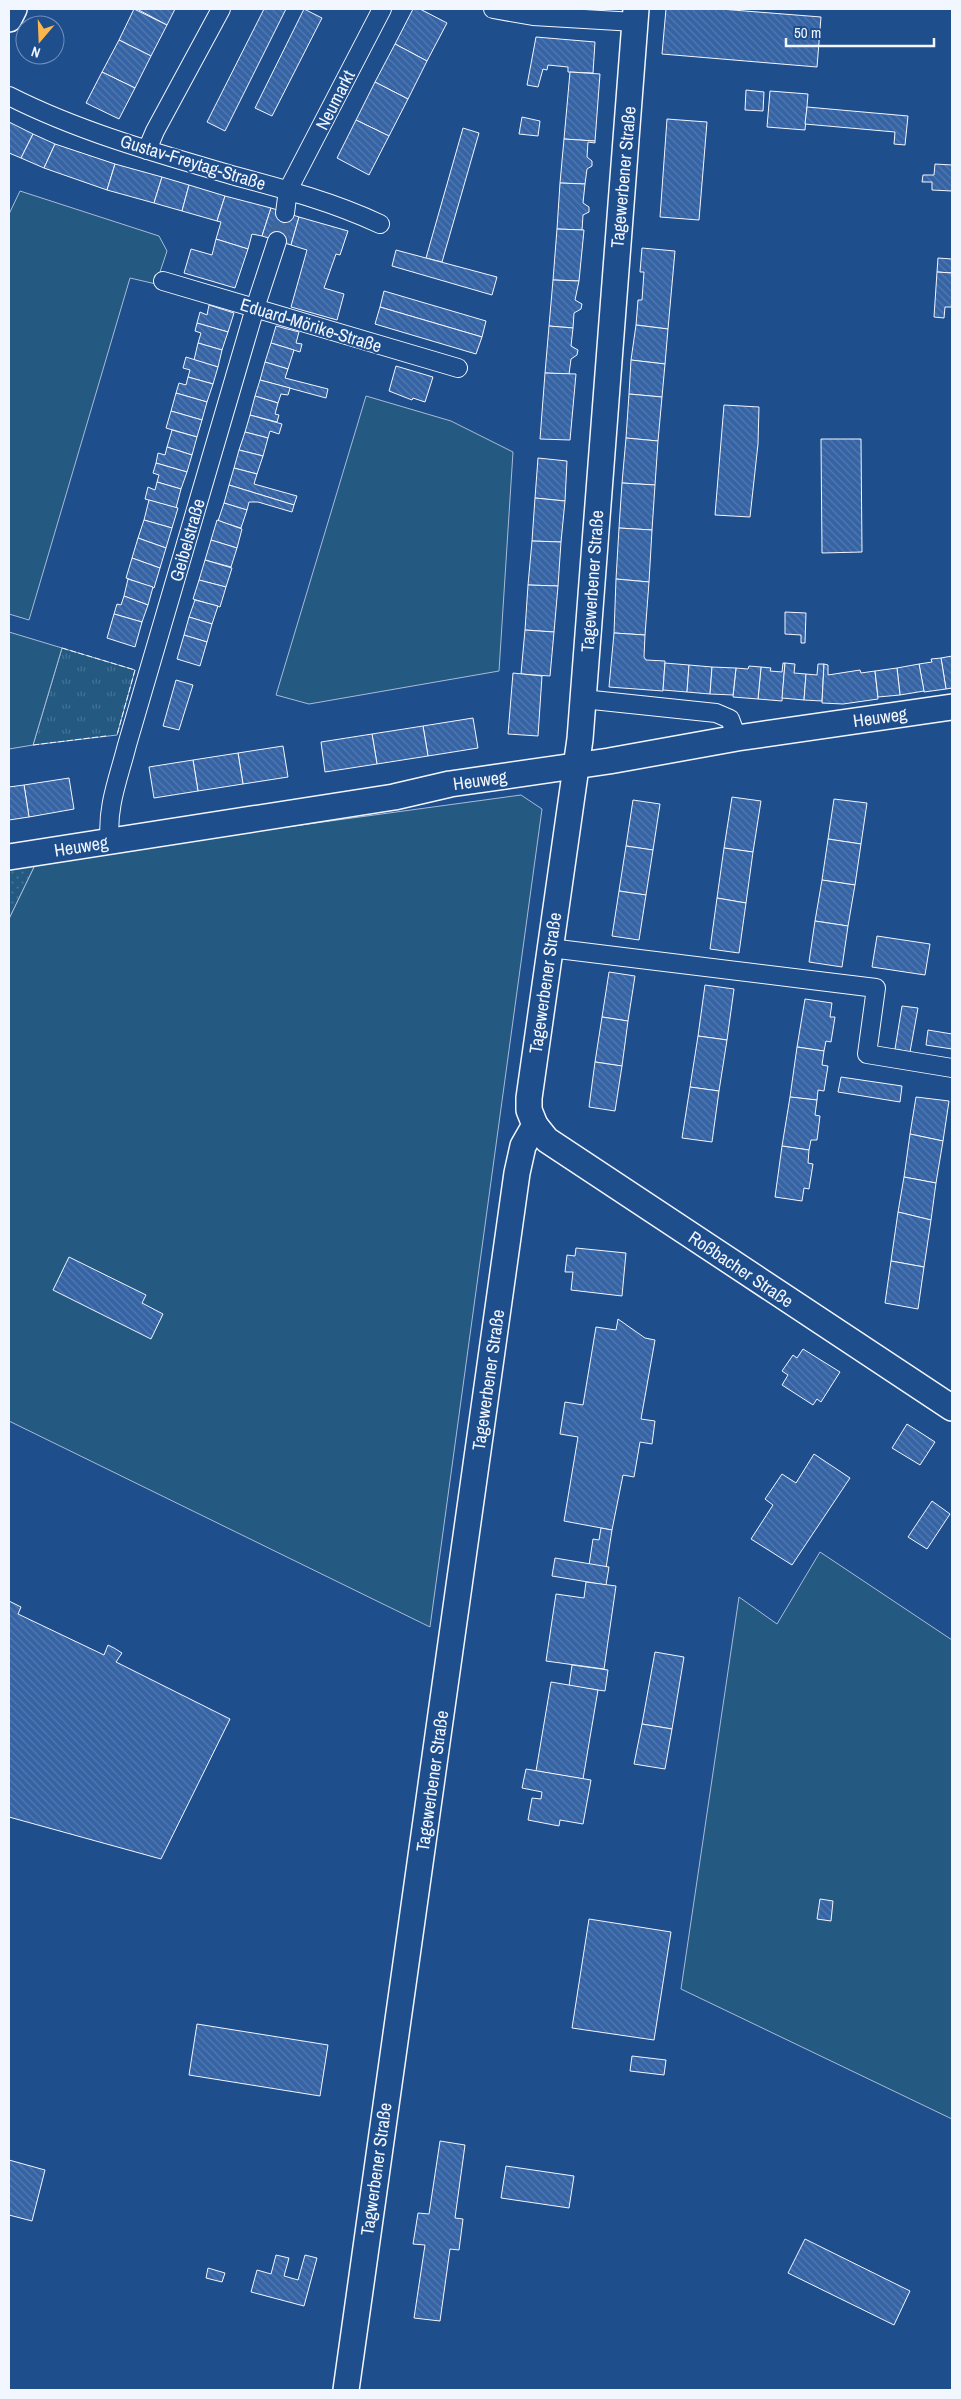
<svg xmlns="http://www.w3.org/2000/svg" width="961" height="2399" font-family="'Archivo Narrow',sans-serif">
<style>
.grass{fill:url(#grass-dots);stroke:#a8bbd7}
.park{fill:url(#park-tufts);stroke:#a8bbd7}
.garden{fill:#245a82;stroke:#a8bbd7}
.building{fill:url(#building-back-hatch);stroke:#f2f6ff}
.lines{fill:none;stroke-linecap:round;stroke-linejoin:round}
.street-tunnel{stroke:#3f679d;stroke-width:18;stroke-dasharray:18 9;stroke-linecap:butt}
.street-casing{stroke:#f2f6ff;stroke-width:20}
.secondary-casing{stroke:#f2f6ff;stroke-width:28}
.street{stroke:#1f4e8c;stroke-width:18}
.secondary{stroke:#1f4e8c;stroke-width:25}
.fence{stroke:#f2f6ff;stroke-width:1;stroke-dasharray:6 2.5;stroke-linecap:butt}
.labels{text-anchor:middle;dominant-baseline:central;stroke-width:4;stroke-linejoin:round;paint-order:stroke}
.street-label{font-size:18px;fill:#f2f6ff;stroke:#1f4e8c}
</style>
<defs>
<pattern id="grass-dots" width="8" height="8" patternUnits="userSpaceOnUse" patternTransform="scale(1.25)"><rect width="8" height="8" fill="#245a82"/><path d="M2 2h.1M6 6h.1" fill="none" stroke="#447295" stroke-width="1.8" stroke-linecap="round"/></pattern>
<pattern id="park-tufts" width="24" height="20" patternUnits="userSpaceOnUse" patternTransform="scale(1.25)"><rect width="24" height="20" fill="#245a82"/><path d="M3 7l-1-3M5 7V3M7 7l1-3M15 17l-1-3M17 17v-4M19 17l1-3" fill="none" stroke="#447295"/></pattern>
<pattern id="building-back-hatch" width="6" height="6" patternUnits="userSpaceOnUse" patternTransform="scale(1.25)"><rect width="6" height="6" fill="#3563a3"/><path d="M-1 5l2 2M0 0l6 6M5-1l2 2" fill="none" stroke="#537ab1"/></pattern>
</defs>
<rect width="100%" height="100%" fill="#1f4e8c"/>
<polygon class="grass" points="37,861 9,919 9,866"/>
<polygon class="park" points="62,648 135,670 117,735 33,745"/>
<g class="garden">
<polygon points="20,191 159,236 167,251 156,284 130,278 29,620 9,614 9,214"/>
<polygon points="366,396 451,421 513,452 499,671 309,704 276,695"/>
<polygon points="9,632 62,648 33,745 9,749"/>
<polygon points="521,795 542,809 430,1627 9,1421 9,919 37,861"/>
<polygon points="820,1552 952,1640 952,2119 681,1989 739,1597 777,1624"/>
</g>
<g class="building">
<polygon points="134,9 167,25 151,56 119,40"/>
<polygon points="137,9 175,9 167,25"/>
<polygon points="264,9 286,9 225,131 207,122"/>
<polygon points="304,9 322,18 272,116 255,108"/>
<polygon points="413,9 420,9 447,23 427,61 395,44"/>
<polygon points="666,9 720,9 821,17 817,67 662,54"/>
<polygon points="536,37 595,42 593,73 568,72 568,67 548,65 547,70 543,69 538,87 527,85"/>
<polygon points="119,40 151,56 135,88 102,72"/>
<polygon points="395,44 427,61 408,99 375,82"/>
<polygon points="102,72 135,88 119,119 86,103"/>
<polygon points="570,72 600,74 595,141 564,139"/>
<polygon points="375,82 408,99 389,136 356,120"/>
<polygon points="746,90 764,92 763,111 745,110"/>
<polygon points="770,91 808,94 805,130 767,127"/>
<polygon points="807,107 908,116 905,145 894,144 895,132 805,124"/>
<polygon points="522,117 540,121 538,136 519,134"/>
<polygon points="667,119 707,122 699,220 660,217"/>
<polygon points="356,120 389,136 369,175 337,158"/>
<polygon points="9,122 33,134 21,158 9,153"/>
<polygon points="463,128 479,133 442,262 426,258"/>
<polygon points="33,134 55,144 44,168 21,158"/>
<polygon points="564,139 595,141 595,143 588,142 587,157 592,161 592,166 587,169 585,184 560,183"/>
<polygon points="55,144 115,164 107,190 44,168"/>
<polygon points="115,164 162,177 154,203 107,190"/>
<polygon points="935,164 952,165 952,191 932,190 932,182 922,182 923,175 934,175"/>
<polygon points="162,177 189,185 182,211 154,203"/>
<polygon points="560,183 585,184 583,203 589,207 589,212 583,215 582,230 557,229"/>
<polygon points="189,185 225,196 217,221 182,211"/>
<polygon points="225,196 271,208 262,236 252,234 248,249 216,239 221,222 217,221"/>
<polygon points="271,208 299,217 291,245 262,236"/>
<polygon points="299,217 348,231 340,255 336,254 324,288 344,294 337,320 291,307 307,250 291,245"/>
<polygon points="557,229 584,230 579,281 553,280"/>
<polygon points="216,239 248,249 235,288 184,273 191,249 212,255"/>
<polygon points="642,248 675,251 668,329 636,325 638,300 642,300 644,272 640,272"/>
<polygon points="396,250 497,277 492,295 392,266"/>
<polygon points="938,258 952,259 952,273 937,272"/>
<polygon points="937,272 952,273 952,307 945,307 944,318 934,317"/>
<polygon points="553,280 579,281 575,300 582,304 581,309 574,313 573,328 549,326"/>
<polygon points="384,291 486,321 482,337 380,307"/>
<polygon points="209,305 234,313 228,332 197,323 200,312 207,315"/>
<polygon points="380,307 482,337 476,354 375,324"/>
<polygon points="197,323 228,332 222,350 198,343 201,333 195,331"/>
<polygon points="636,325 668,329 665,364 631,360"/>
<polygon points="276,326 299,332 296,343 302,344 300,352 271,343"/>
<polygon points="549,326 573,328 571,346 578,350 577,355 571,359 569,374 545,373"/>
<polygon points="198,343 222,350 218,367 194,360"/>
<polygon points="271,343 294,350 288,369 265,362"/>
<polygon points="186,357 218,367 213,384 188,377 190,370 183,368"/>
<polygon points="631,360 665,364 662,397 629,394"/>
<polygon points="265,362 288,369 285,378 328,389 326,398 260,380"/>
<polygon points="396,366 433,377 425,402 413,398 412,400 389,391"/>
<polygon points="545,373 576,374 570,440 540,439"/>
<polygon points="188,377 213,384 207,402 176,393 179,383 186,385"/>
<polygon points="260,380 290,388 288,395 281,394 278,403 255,396"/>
<polygon points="176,393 207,402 202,420 171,411"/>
<polygon points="629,394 662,397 658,441 626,438"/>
<polygon points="255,396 278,403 275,414 279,415 277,422 250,415"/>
<polygon points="724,405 759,407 758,444 750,517 715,515"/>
<polygon points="171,411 202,420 197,437 166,428"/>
<polygon points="250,415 282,424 279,434 270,431 268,438 245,432"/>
<polygon points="172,430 197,437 192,455 167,447"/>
<polygon points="245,432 268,438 263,456 239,450"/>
<polygon points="626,438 658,441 655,485 622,483"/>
<polygon points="821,439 861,439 862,552 822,553"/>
<polygon points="167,447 192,455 187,472 156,463 158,453 165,455"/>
<polygon points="239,450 263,456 257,474 234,468"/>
<polygon points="538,458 567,461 565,501 535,498"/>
<polygon points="156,463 187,472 181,489 157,482 159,475 153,473"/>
<polygon points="234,468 257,474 254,484 297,496 294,505 229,485"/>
<polygon points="157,482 181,489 176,508 145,499 148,487 155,490"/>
<polygon points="622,483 655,485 652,530 619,528"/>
<polygon points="229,485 294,505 292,512 258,502 249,502 247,510 224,503"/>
<polygon points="535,498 565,501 561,542 532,541"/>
<polygon points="149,500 178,508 172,528 144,520"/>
<polygon points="224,503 247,510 241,528 218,521"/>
<polygon points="144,520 172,528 166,548 138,538"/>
<polygon points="217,520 242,529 237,548 211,540"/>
<polygon points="619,528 652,530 649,582 616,579"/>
<polygon points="138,538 166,548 160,568 132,558"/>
<polygon points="211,540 237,548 231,567 205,560"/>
<polygon points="532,541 561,542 558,586 528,585"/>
<polygon points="132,558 160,568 154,588 126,578"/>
<polygon points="205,560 232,568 226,587 199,580"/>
<polygon points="128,579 153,587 148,605 124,596"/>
<polygon points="616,579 649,582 645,635 614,633"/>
<polygon points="199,580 226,587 220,607 193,599"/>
<polygon points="528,585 558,586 554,632 525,630"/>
<polygon points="124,596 148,605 142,622 114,614 117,604 121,605"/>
<polygon points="195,600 218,606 212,624 189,617"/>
<polygon points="785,612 806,613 805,643 801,643 801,635 785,634"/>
<polygon points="114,614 142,622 135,647 107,638"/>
<polygon points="189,617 212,624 207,642 184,635"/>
<polygon points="525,630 554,632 550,676 521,674"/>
<polygon points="614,633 645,635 644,657 646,660 665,661 663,691 609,687"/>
<polygon points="184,635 207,642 200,666 177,659"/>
<polygon points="952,656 952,688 946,689 941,658"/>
<polygon points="941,658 946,689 924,692 919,664 932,662 931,659"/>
<polygon points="665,663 689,665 687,692 663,690"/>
<polygon points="783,663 785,663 782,701 758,699 761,667 771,668 770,671 782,672"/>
<polygon points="785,663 795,664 794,673 806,674 804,700 782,698"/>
<polygon points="818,664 824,664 822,701 804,700 806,674 817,675"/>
<polygon points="824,664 828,665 828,675 860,670 861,673 875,671 878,699 843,704 822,703"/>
<polygon points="919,664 924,691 900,695 897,668"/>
<polygon points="689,665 712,667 710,694 687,692"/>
<polygon points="749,666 761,667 758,699 733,697 736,668 748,669"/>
<polygon points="712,667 736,668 733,695 710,694"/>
<polygon points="897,668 900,695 878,697 875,671"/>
<polygon points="513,673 542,676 538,736 508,734"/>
<polygon points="176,680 193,685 179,730 163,726"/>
<polygon points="473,718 478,748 428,756 423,726"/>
<polygon points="423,726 428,756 377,764 372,734"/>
<polygon points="372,734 377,764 325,772 321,742"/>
<polygon points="283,746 288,777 243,784 238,753"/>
<polygon points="238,753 243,784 198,791 193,760"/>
<polygon points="193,760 198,791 154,798 149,767"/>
<polygon points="69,778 74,809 29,817 24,785"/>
<polygon points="24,785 29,817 9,820 9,787"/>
<polygon points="732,797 761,801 753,852 724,848"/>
<polygon points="834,799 867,803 861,844 828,839"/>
<polygon points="633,800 660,804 653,850 626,846"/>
<polygon points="828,839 861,844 855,885 822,880"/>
<polygon points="626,846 653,850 646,895 619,891"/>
<polygon points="724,848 753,852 746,903 717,898"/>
<polygon points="822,880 855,885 848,926 815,921"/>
<polygon points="619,891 646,895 639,940 612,936"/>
<polygon points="717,898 746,903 739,953 710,949"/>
<polygon points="815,921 848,926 842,967 809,962"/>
<polygon points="877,936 930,944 925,975 872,967"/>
<polygon points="609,972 635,976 628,1021 602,1017"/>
<polygon points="705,985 734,989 727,1040 698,1036"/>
<polygon points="805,999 832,1003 830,1017 835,1017 831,1042 826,1041 824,1051 797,1047"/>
<polygon points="902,1006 918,1008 910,1052 895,1049"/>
<polygon points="602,1017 628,1021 622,1066 595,1062"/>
<polygon points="928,1030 952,1034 952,1049 926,1045"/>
<polygon points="698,1036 727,1040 719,1091 690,1087"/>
<polygon points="797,1047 824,1051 822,1065 828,1066 824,1091 818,1090 817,1100 790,1097"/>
<polygon points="595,1062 622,1066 615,1111 589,1107"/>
<polygon points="841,1077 902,1086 900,1102 838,1092"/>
<polygon points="690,1087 719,1091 712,1142 682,1138"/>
<polygon points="790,1097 817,1100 815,1115 820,1116 817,1140 811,1140 809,1150 782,1146"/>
<polygon points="916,1097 949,1101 943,1141 910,1134"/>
<polygon points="910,1134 943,1141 936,1183 904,1177"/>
<polygon points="782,1146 809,1150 808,1163 813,1164 809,1189 804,1188 802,1201 775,1197"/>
<polygon points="904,1177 936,1183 931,1220 898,1212"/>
<polygon points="898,1212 931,1220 924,1267 891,1261"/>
<polygon points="576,1248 626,1253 622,1296 571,1290 573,1272 565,1272 567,1255 575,1256"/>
<polygon points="69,1257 146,1295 142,1303 163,1314 151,1339 53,1290"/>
<polygon points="891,1261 924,1267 918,1309 885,1303"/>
<polygon points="618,1319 645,1338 655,1340 641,1419 655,1421 652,1444 640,1442 634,1477 623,1475 612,1530 564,1521 578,1437 560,1434 565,1402 583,1405 596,1327 616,1330"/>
<polygon points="803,1349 840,1372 821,1402 817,1399 813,1405 782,1385 788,1375 782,1371 793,1355 797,1358"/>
<polygon points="907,1424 935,1442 920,1465 892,1448"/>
<polygon points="814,1454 850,1478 792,1565 751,1539 773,1505 765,1499 782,1474 796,1483"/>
<polygon points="932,1501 950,1514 927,1549 908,1537"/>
<polygon points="601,1528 612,1530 606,1568 589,1565 593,1539 599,1540"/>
<polygon points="555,1558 609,1567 606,1585 552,1576"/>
<polygon points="586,1582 616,1586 604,1669 546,1661 556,1594 584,1598"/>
<polygon points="9,1601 21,1607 18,1614 104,1655 108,1645 114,1648 122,1653 116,1662 230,1719 161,1859 9,1817"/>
<polygon points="655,1652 684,1657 672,1729 642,1724"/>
<polygon points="572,1665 608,1670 605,1691 569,1686"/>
<polygon points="551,1682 598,1690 583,1779 536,1771"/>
<polygon points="642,1724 672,1729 665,1769 634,1764"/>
<polygon points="526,1769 591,1780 583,1824 560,1820 559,1826 528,1820 532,1798 541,1799 542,1792 522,1788"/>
<polygon points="820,1899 833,1901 831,1921 817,1919"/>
<polygon points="589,1919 671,1932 654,2040 572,2028"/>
<polygon points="197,2024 328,2045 320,2096 189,2075"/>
<polygon points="632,2056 666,2060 664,2075 630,2071"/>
<polygon points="440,2141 465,2145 455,2218 463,2219 459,2250 450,2249 440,2321 414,2318 425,2245 413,2244 418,2213 429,2214"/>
<polygon points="9,2160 45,2170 32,2221 9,2215"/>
<polygon points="506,2166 574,2176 569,2208 501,2198"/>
<polygon points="805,2239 910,2291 894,2325 788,2273"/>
<polygon points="276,2255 289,2258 284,2276 298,2280 305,2255 317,2258 304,2306 251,2292 257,2270 271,2274"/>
<polygon points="208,2268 225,2273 222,2282 206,2278"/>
</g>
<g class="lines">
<polyline class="street-tunnel" points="277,241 285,213"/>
<defs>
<g id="street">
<polyline points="493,9 533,16 635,22"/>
<path d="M9 96C80 132 159 154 235 176 284 189 333 202 380 224"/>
<polyline points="147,150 155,131 221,9"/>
<polyline points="285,213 288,190 382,9"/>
<polyline points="163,281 458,368"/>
<polyline points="583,699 716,713 730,719 737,738"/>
<path d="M110 841C106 808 119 777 127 745L255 308 277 241"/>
<polyline points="550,948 876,988 867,1054 952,1068"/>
</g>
<g id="secondary">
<polyline points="9,19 14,9"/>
<polyline points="9,857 394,797 450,784 609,761 737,738 952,707"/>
<polyline points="535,1125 547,1140 952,1408"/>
<polyline points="346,2390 517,1173 523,1146 535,1125 529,1110 529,1098 580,739 636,9"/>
</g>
</defs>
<use href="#street" class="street-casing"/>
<use href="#secondary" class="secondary-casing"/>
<use href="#street" class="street"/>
<use href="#secondary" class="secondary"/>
<g class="fence">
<polyline points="62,648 135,670 117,735"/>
<polyline points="33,745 106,736"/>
</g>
</g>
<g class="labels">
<g class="street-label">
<text transform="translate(335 100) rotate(-63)">Neumarkt</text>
<text transform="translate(193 162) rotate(17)">Gustav-Freytag-Straße</text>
<text transform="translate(623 177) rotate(-85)">Tagewerbener Straße</text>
<text transform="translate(311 325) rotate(17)">Eduard-Mörike-Straße</text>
<text transform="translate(187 540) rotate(-74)">Geibelstraße</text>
<text transform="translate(592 581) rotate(-86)">Tagewerbener Straße</text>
<text transform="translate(880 717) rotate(-8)">Heuweg</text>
<text transform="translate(480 780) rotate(-8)">Heuweg</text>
<text transform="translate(81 846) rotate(-9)">Heuweg</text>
<text transform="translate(545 983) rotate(-82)">Tagewerbener Straße</text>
<text transform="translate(741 1269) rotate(34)">Roßbacher Straße</text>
<text transform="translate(488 1380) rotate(-82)">Tagewerbener Straße</text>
<text transform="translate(432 1781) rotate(-82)">Tagewerbener Straße</text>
<text transform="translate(376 2169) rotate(-82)">Tagwerbener Straße</text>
</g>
</g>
<rect width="961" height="2399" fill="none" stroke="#f2f6ff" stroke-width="20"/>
<g transform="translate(40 40) rotate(199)"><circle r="24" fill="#1f4e8c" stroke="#7391ba"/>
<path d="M0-4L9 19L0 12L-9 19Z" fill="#ffb74d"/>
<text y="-8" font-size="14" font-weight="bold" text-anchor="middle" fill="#f2f6ff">N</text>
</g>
<path d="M786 38v8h148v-8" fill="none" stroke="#f2f6ff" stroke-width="2.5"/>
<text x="794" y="38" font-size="15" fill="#f2f6ff" stroke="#1f4e8c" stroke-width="4" paint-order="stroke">50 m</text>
</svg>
